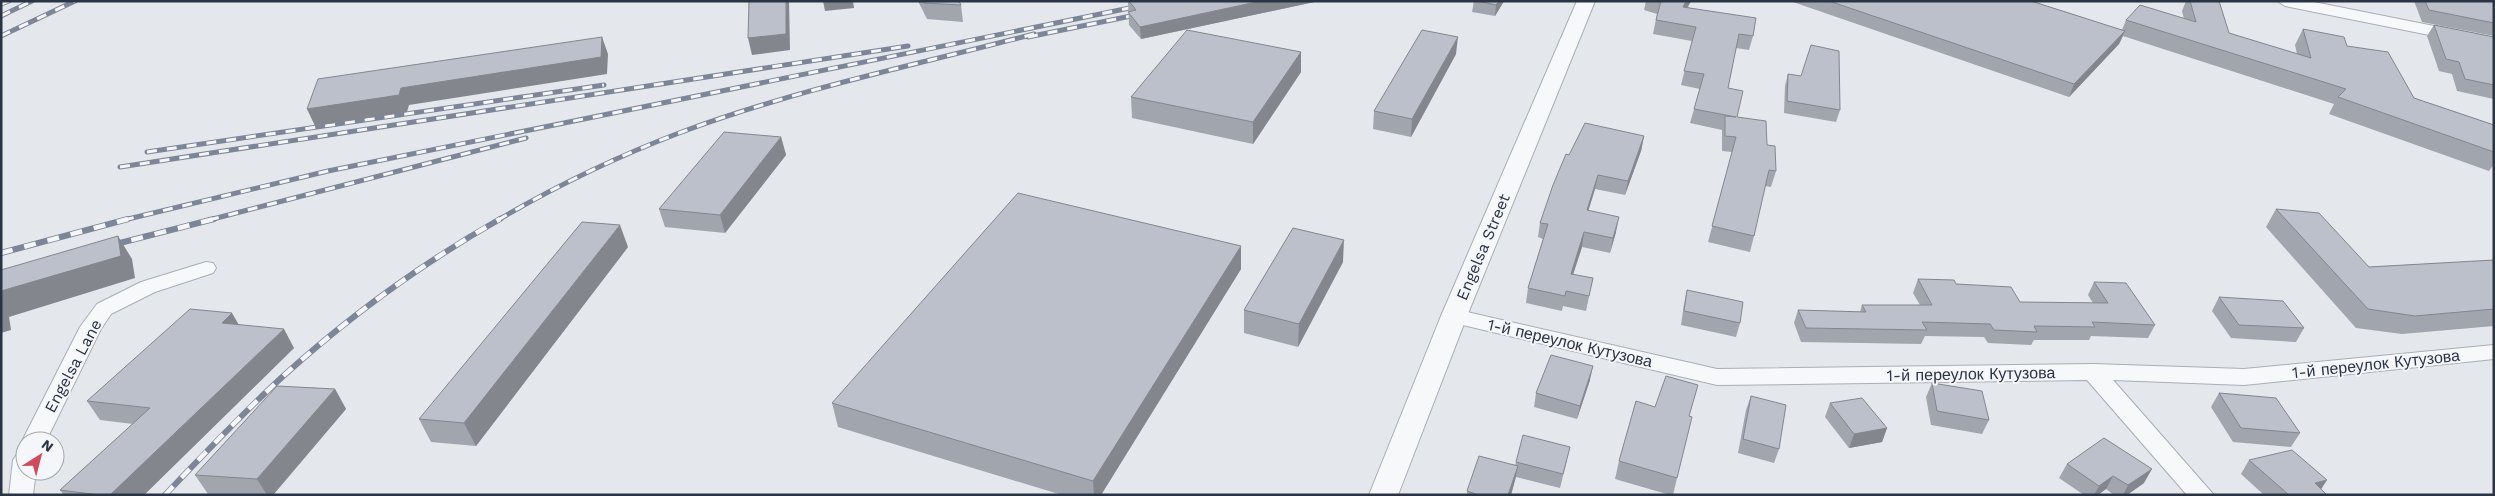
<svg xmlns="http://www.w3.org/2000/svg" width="2495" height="496" font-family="'Work Sans',sans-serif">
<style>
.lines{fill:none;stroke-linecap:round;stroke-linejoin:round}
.minor-casing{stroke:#a9aeb7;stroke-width:2}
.tertiary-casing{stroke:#a9aeb7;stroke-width:2}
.minor{fill:#f7f8fa;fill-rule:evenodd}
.tertiary{fill:#f7f8fa;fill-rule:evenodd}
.rail-far1-casing{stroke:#7d8696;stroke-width:5}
.rail-casing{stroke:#7d8696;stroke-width:6}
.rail-far1{stroke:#f4f6f9;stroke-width:3;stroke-dasharray:10;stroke-linecap:butt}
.rail{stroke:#f4f6f9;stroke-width:4.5;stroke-dasharray:12;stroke-linecap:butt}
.wall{fill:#a1a5ae}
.shaded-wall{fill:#83868d}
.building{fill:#bbc0ca;stroke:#83868d}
.labels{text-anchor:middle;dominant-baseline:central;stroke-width:4;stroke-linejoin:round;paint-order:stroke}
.street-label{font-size:16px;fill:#2b3445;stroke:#f4f6f9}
</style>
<rect width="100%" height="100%" fill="#e4e7ec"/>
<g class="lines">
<defs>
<g id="minor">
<polygon points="2277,1 2309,1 2494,38 2494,48 2285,6"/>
<polygon points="206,262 213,263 216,268 213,273 155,292 111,314 101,329 46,441 25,441 25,446 22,441 80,327 97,304 141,282"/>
<polygon points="1454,309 1717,369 2093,364 2244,369 2494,345 2494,359 2244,385 2113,380 2214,495 2187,495 2087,380 1717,385 1446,321 1443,316 1446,311"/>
<polygon points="25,451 25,471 36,471 33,495 9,495 13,460 17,454"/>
</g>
<polygon id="tertiary" points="1577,1 1595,1 1467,316 1398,495 1369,495 1441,316"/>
</defs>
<use href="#minor" class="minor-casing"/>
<use href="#tertiary" class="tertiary-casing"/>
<use href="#minor" class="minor"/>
<use href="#tertiary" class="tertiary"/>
<defs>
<g id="rail-far1">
<polyline points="1,4 9,1"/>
<polyline points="1,16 32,1"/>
<polyline points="1,36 75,1"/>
<polyline points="1028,37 1131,16"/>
<polyline points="147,152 604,85"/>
<polyline points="120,167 908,46"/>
<polyline points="124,220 328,171 1164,1"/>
<polyline points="209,220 526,138"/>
<path d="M498 220C556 186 616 157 679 133 794 90 915 65 1034 34"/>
</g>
<g id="rail">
<polyline points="108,246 214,219"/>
<polyline points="1,253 128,219"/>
<path d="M165 495C202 456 240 416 280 379 347 318 421 264 500 219"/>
</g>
</defs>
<use href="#rail-far1" class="rail-far1-casing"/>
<use href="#rail" class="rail-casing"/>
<use href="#rail-far1" class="rail-far1"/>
<use href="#rail" class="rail"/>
</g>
<g class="wall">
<polygon points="918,1 959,1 961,5 963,22 927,19"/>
<polygon points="1128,1 1319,1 1141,39 1129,25"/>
<polygon points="1474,1 1504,1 1495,16 1472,12"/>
<polygon points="1646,1 1691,1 1688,7 1753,36 1749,50 1736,48 1728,88 1737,117 1767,145 1776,171 1771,187 1765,186 1754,236 1750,252 1708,242 1732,152 1722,151 1722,130 1690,123 1700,89 1681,85 1692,41 1653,34 1657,14 1644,10"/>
<polygon points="1790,1 2031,1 2122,30 2126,20 2184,19 2182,11 2186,1 2219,1 2229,33 2297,54 2295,45 2303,29 2347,46 2414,98 2494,125 2494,164 2489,171 2329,114 2334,104 2123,36 2119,44 2069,97"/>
<polygon points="2414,1 2494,1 2494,36 2422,22"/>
<polygon points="2434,25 2494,37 2494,99 2457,91 2452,74 2439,71 2427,36"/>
<polygon points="1301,52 1301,72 1253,144 1132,118 1131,97"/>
<polygon points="1456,54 1411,137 1373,129 1374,111"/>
<polygon points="1788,74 1840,110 1836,122 1784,113 1785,86"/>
<polygon points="1644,136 1641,151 1625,195 1595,189 1588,211 1616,232 1610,253 1582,247 1573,275 1593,278 1586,311 1563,306 1562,311 1526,303 1528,288 1543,239 1538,237 1540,223 1569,155"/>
<polygon points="781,137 786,155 725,233 665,227 659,209"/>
<polygon points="2276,209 2369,267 2494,260 2494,326 2402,334 2356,328 2266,227"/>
<polygon points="1241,246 1241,269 1101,495 1062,495 838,427 832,403"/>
<polygon points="628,247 476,446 431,442 419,419"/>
<polygon points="1343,262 1298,347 1244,333 1244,310"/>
<polygon points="1918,279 1956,284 2020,302 2093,303 2088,295 2094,282 2155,325 2148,338 2091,336 2089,340 2034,340 2031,345 1988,343 1984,337 1925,336 1921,344 1801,342 1794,323 1798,310 1860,312 1862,305 1920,305 1913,293"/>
<polygon points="1687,290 1740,323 1736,337 1681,325 1684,304"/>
<polygon points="2219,297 2304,328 2296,342 2231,338 2212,311"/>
<polygon points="239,324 294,348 144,495 64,495 60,490 133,424 100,420 87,401"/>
<polygon points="1590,380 1577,419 1534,407 1536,393"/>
<polygon points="1932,383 1989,420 1982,434 1931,425 1926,397"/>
<polygon points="335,389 346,409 273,495 208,494 195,475"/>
<polygon points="2219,393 2300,433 2291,447 2233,442 2211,407"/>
<polygon points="1751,396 1779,449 1774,463 1738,453 1746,410"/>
<polygon points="1830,403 1887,428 1882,442 1849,448 1825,417"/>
<polygon points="1689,416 1677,478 1673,495 1670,495 1615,479 1619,461"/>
<polygon points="1567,460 1560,488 1516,477 1511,495 1467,495 1467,491 1515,466 1516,462"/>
<polygon points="2249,460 2321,489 2327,495 2264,495 2241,474"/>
<polygon points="2067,464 2144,483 2127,495 2114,495 2106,489 2098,495 2084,495 2059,478"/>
</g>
<g class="shaded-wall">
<polygon points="786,1 789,1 790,50 752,55 748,38"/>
<polygon points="823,1 853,1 854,8 825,11"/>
<polygon points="1261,1 1319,1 1141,39 1140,27"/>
<polygon points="1499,1 1504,1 1495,16 1496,5"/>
<polygon points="1686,1 1691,1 1680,20 1683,7"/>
<polygon points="2125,31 2119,44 2069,97 2074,84"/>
<polygon points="602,37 608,54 607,74 409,105 407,112 315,126 307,109 401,88"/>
<polygon points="1458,37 1456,54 1411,137 1412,119"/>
<polygon points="1301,52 1301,72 1253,144 1253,122"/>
<polygon points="1644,136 1641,151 1625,195 1628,181"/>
<polygon points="781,137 786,155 725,233 720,215"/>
<polygon points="1598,175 1595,189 1584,225 1587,210"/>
<polygon points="1619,217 1616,232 1610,253 1613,238"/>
<polygon points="620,225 628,247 476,446 464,423"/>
<polygon points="1584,232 1582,247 1568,289 1571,274"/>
<polygon points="118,236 132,259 135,278 9,317 11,330 1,333 1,291"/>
<polygon points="1344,240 1343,262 1298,347 1299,324"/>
<polygon points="1241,246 1241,269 1101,495 1094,495 1093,481"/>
<polygon points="232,313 243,332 222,323"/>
<polygon points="284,329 294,348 144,495 110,495"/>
<polygon points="1593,366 1590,380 1577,419 1580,406"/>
<polygon points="335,389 346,409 273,495 267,495 257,479"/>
<polygon points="1887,428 1882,442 1849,448 1854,434"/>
<polygon points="1518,466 1515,480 1511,495 1508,495"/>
<polygon points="2152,469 2144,483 2127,495 2123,495 2128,485"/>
<polygon points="2113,476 2106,489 2098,495 2094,495 2099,486"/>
<polygon points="2327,480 2318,494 2315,483"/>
</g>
<g class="building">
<polygon points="749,1 786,1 786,34 748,38"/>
<polygon points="924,1 959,1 961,5 924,3"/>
<polygon points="1129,1 1261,1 1140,27 1128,12 1136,10"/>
<polygon points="1478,1 1499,1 1496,5"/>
<polygon points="1661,1 1686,1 1683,7 1756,18 1753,36 1739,34 1728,88 1743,91 1737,117 1766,121 1767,145 1775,146 1776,171 1769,170 1754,236 1712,226 1736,137 1725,136 1725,116 1736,117 1694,109 1704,74 1684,71 1696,27 1656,20"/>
<polygon points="1829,1 2031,1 2125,31 2074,84"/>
<polygon points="2190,1 2219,1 2229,33 2311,58 2303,29 2344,37 2347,46 2388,52 2414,98 2494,125 2494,152 2338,97 2346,89 2126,20 2140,5 2196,22"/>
<polygon points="2425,1 2494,1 2494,23 2429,10"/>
<polygon points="2434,25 2494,37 2494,85 2465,79 2459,62 2446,59"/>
<polygon points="1187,30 1301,52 1253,122 1131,97"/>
<polygon points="1422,30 1458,37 1412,119 1374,111"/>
<polygon points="602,37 601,57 401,88 399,95 307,109 318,79"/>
<polygon points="1811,45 1839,51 1840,110 1787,101 1788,74 1801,76"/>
<polygon points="1585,123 1644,136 1628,181 1598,175 1587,210 1619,217 1613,238 1584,232 1571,274 1593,278 1589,296 1566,291 1565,296 1528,288 1548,224 1540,223 1553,185 1566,154 1569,155"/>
<polygon points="724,132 781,137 720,215 659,209"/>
<polygon points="1018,193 1241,246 1093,481 832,403"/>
<polygon points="2276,209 2319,213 2369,267 2494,260 2494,309 2415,316 2368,309"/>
<polygon points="582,222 620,225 464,423 419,419"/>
<polygon points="1293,228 1344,240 1299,324 1244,310"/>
<polygon points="118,236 121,256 1,291 1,270"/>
<polygon points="1918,279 1954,280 1956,284 2011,287 2020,302 2108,303 2094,282 2126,283 2155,325 2092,322 2095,327 2034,326 2037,332 1994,330 1990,324 1922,322 1927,330 1806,328 1798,310 1866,312 1862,305 1932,305"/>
<polygon points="1687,290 1743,302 1740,323 1684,311"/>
<polygon points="2219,297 2283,301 2304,328 2239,325"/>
<polygon points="190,309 232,313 222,323 284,329 110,495 99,495 60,490 150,408 87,401"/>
<polygon points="1551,355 1593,366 1580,406 1536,393"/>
<polygon points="1666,376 1698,385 1689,416 1692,417 1677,478 1619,461 1636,401 1655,407"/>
<polygon points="1932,383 1982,391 1989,420 1937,411"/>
<polygon points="277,386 335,389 257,479 195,475"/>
<polygon points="2219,393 2276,398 2300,433 2241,428"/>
<polygon points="1751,396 1786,405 1779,449 1743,439"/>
<polygon points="1862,398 1887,428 1854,434 1830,403"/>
<polygon points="1523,435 1570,447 1563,474 1516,462"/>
<polygon points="2104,438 2152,469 2128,485 2113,476 2099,486 2067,464"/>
<polygon points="2292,450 2327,480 2315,483 2327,495 2289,495 2249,460"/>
<polygon points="1479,456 1518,466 1508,495 1475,495 1476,494 1467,491"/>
</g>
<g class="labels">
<g class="street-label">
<text transform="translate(1483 247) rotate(-67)">Engelsa Street</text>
<text transform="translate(1570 343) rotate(13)">1-й переулок Кутузова</text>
<text transform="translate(2376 364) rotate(-6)">1-й переулок Кутузова</text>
<text transform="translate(73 366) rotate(-62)">Engelsa Lane</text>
<text transform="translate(1971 374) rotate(-1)">1-й переулок Кутузова</text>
</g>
</g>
<rect width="2495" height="496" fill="none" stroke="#2b3445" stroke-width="5"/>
<g transform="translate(40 456) rotate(36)"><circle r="24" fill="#f4f6f9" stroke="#a4a8b1"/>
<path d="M0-4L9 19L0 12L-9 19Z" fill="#d1495b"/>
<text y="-8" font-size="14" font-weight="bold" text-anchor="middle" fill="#2b3445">N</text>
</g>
</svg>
